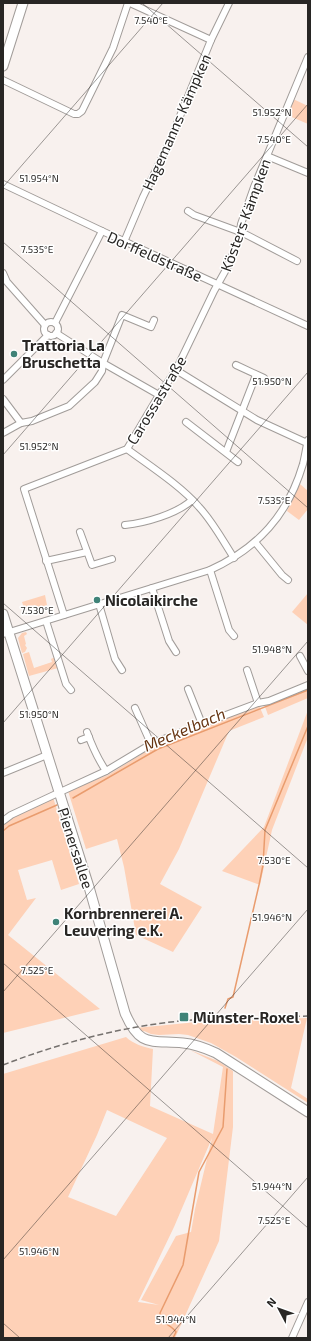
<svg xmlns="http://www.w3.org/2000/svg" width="311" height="1341" font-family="'Exo 2',sans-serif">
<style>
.green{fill:#fed1b7;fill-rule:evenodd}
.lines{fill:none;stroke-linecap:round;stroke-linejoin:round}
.stream{stroke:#e99c6e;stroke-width:1.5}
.minor-casing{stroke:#a19c99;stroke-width:8}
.secondary-casing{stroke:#a19c99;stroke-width:11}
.minor{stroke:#fff;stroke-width:6}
.secondary{stroke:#fff;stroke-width:9}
.rail{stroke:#75716e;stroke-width:1.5;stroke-dasharray:6 3;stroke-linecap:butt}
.ticks{fill:none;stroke:#282624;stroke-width:1;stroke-opacity:0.45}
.poi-dot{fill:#3f8378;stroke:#fff;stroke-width:1.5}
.labels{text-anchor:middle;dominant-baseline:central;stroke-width:3;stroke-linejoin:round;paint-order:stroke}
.street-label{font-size:15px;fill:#282624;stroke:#fff}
.poi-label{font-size:15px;font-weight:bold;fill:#282624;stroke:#fff;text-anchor:start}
.water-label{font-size:16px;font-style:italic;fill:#663412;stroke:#fff}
.ticks-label{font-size:10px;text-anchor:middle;fill:#282624;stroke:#fff;stroke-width:3;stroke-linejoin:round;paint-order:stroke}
</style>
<rect width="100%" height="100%" fill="#f8f1ee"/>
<g class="green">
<polygon points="293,99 308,106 308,124 287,115"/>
<polygon points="300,484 308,491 308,509 299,520 287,511"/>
<polygon points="308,593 308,625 292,612"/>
<polygon points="45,595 47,605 37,608 35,605 24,608 22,602"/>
<polygon points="26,632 27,634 24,636 26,644 25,645 27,648 25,652 22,653 18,638 22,633"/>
<polygon points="29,652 34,668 52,662 51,659 55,657 58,668 29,676 23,654"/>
<polygon points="308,687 308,698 268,715 264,704"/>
<polygon points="258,703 264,717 229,731 179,849 160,884 202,907 173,952 136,935 124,867 117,839 86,849 68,791 108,775 153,747"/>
<polygon points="308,710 308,737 272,830 260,885 222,871 264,827"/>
<polygon points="53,797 79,884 61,890 52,860 18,870 27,900 36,898 8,935 100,1009 3,1033 3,824 12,817"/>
<polygon points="307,1018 291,1088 308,1099 308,1103 236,1057 211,1043 188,1035 179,1034 159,1035 151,1034 144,1031 141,1033 136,1028 197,1022"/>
<path d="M126 1037C133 1044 144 1047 153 1049L150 1106 213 1134 223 1067 190 1050 218 1061 233 1071V1127L219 1241 175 1338H3V1074ZM107 1110 167 1138 116 1216 68 1197 97 1135ZM212 1138 195 1209 191 1232 176 1236 141 1300 159 1305 138 1302 174 1227Z"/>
</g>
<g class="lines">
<g class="stream">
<polyline points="73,798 158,749 308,690"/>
<polyline points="3,831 9,826 57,805"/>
<polyline points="225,1008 228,999 233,997 259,885 263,865 265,830 308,726"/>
<path d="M173 1338 176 1332C171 1324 160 1324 160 1313L183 1265 199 1172 223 1127 227 1069"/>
</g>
<defs>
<g id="minor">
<polyline points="130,3 211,40"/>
<polyline points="3,80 74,114 78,114 82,111 113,48 128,3"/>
<polyline points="267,156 308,173"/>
<polyline points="3,184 102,231 308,326"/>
<polyline points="188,211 194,215 243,233 297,261"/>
<polyline points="124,242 143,197 169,143 211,40 229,3"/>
<polyline points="3,273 7,282 45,325"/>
<circle cx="51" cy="329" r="7"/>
<polyline points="55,323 102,231"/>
<polyline points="56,333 103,363 159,395"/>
<polyline points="236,365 264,378"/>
<polyline points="176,370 257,420 307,443"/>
<polyline points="3,380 48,335"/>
<polyline points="3,399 21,423"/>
<polyline points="186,422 238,462"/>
<polyline points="3,433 21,423 32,421 69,406 95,382 102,371 103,363 122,315 151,327 154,320"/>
<path d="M127 449C150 466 181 486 199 507 213 522 223 541 234 558"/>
<polyline points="226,452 256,375"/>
<path d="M125 525C145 523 177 514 192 500"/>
<polyline points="80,532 92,565 112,559"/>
<polyline points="255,542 282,575 288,580"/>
<polyline points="46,561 87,552"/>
<polyline points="210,570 229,630 234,636"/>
<polyline points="152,588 169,641 176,652"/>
<polyline points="99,604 115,659 122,670"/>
<polyline points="64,615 24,489 127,449 159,395 176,370 214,291 228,266 239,238 241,224 254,187 308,57"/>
<polyline points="46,621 66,684 71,690"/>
<path d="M3 634 210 570C258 548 288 515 303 464 305 456 306 448 308 440"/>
<polyline points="300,656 308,671"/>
<polyline points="247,670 258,703"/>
<polyline points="188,689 202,724"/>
<polyline points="135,708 151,744"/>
<path d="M87 732C92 746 98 759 106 771"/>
<polyline points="81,740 89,737"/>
<polyline points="3,773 47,755"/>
<polyline points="3,821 11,815 58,793 106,771 151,744 202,724 258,703 269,701 308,685"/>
<polyline points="292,1338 308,1302"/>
</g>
<g id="secondary">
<polyline points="3,66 23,3"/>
<path d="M3 614 89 887 125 1013C140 1048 151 1040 183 1043 195 1044 205 1048 216 1053L308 1112"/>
</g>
</defs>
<use href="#minor" class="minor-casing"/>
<use href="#secondary" class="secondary-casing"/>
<use href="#minor" class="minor"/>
<use href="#secondary" class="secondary"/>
<path class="rail" d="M3 1065C57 1044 113 1029 171 1022 216 1017 262 1018 308 1016"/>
</g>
<path class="ticks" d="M142 3 308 147M3 187 163 3M3 242 308 508M3 455 308 104M3 603 308 868M3 723 308 372M3 963 308 1228M3 992 308 641M3 1260 308 909M3 1323 20 1338M168 1338 308 1177"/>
<g class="poi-dot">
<circle cx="14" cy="354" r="4"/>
<circle cx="97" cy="600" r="4"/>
<circle cx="56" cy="922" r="4"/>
<rect x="179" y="1012" width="10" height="10" rx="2"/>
</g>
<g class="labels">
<g class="street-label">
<text transform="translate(176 122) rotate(-66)">Hagemanns Kämpken</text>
<text transform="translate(245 215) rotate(-70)">Kösters Kämpken</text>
<text transform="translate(155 256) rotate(24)">Dorffeldstraße</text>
<text transform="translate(156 400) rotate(-59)">Carossastraße</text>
<text transform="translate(76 848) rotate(72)">Pienersallee</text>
</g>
<g class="poi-label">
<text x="22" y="345">Trattoria La<tspan x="22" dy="17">Bruschetta</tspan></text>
<text x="105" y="600">Nicolaikirche</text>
<text x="64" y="913">Kornbrennerei A.<tspan x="64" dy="17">Leuvering e.K.</tspan></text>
<text x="193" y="1017">Münster-Roxel</text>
</g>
<g class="water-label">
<text transform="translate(184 729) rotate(-23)">Meckelbach</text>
</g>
</g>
<g class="ticks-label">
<text x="151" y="24">7.540°E</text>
<text x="272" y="116">51.952°N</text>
<text x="274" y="143">7.540°E</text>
<text x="39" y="182">51.954°N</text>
<text x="37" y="253">7.535°E</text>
<text x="272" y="385">51.950°N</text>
<text x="39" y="450">51.952°N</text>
<text x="274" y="504">7.535°E</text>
<text x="37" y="614">7.530°E</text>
<text x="272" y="653">51.948°N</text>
<text x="39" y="718">51.950°N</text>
<text x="274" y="864">7.530°E</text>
<text x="272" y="921">51.946°N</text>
<text x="37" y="974">7.525°E</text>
<text x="272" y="1190">51.944°N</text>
<text x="274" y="1224">7.525°E</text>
<text x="39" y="1255">51.946°N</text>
<text x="176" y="1323">51.944°N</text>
</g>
<rect width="311" height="1341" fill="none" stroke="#282624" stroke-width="8"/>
<g transform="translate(279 1309) rotate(311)" stroke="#ffffff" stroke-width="3" paint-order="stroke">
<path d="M0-3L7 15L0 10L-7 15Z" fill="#282624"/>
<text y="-6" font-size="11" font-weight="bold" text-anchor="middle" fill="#282624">N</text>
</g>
</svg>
